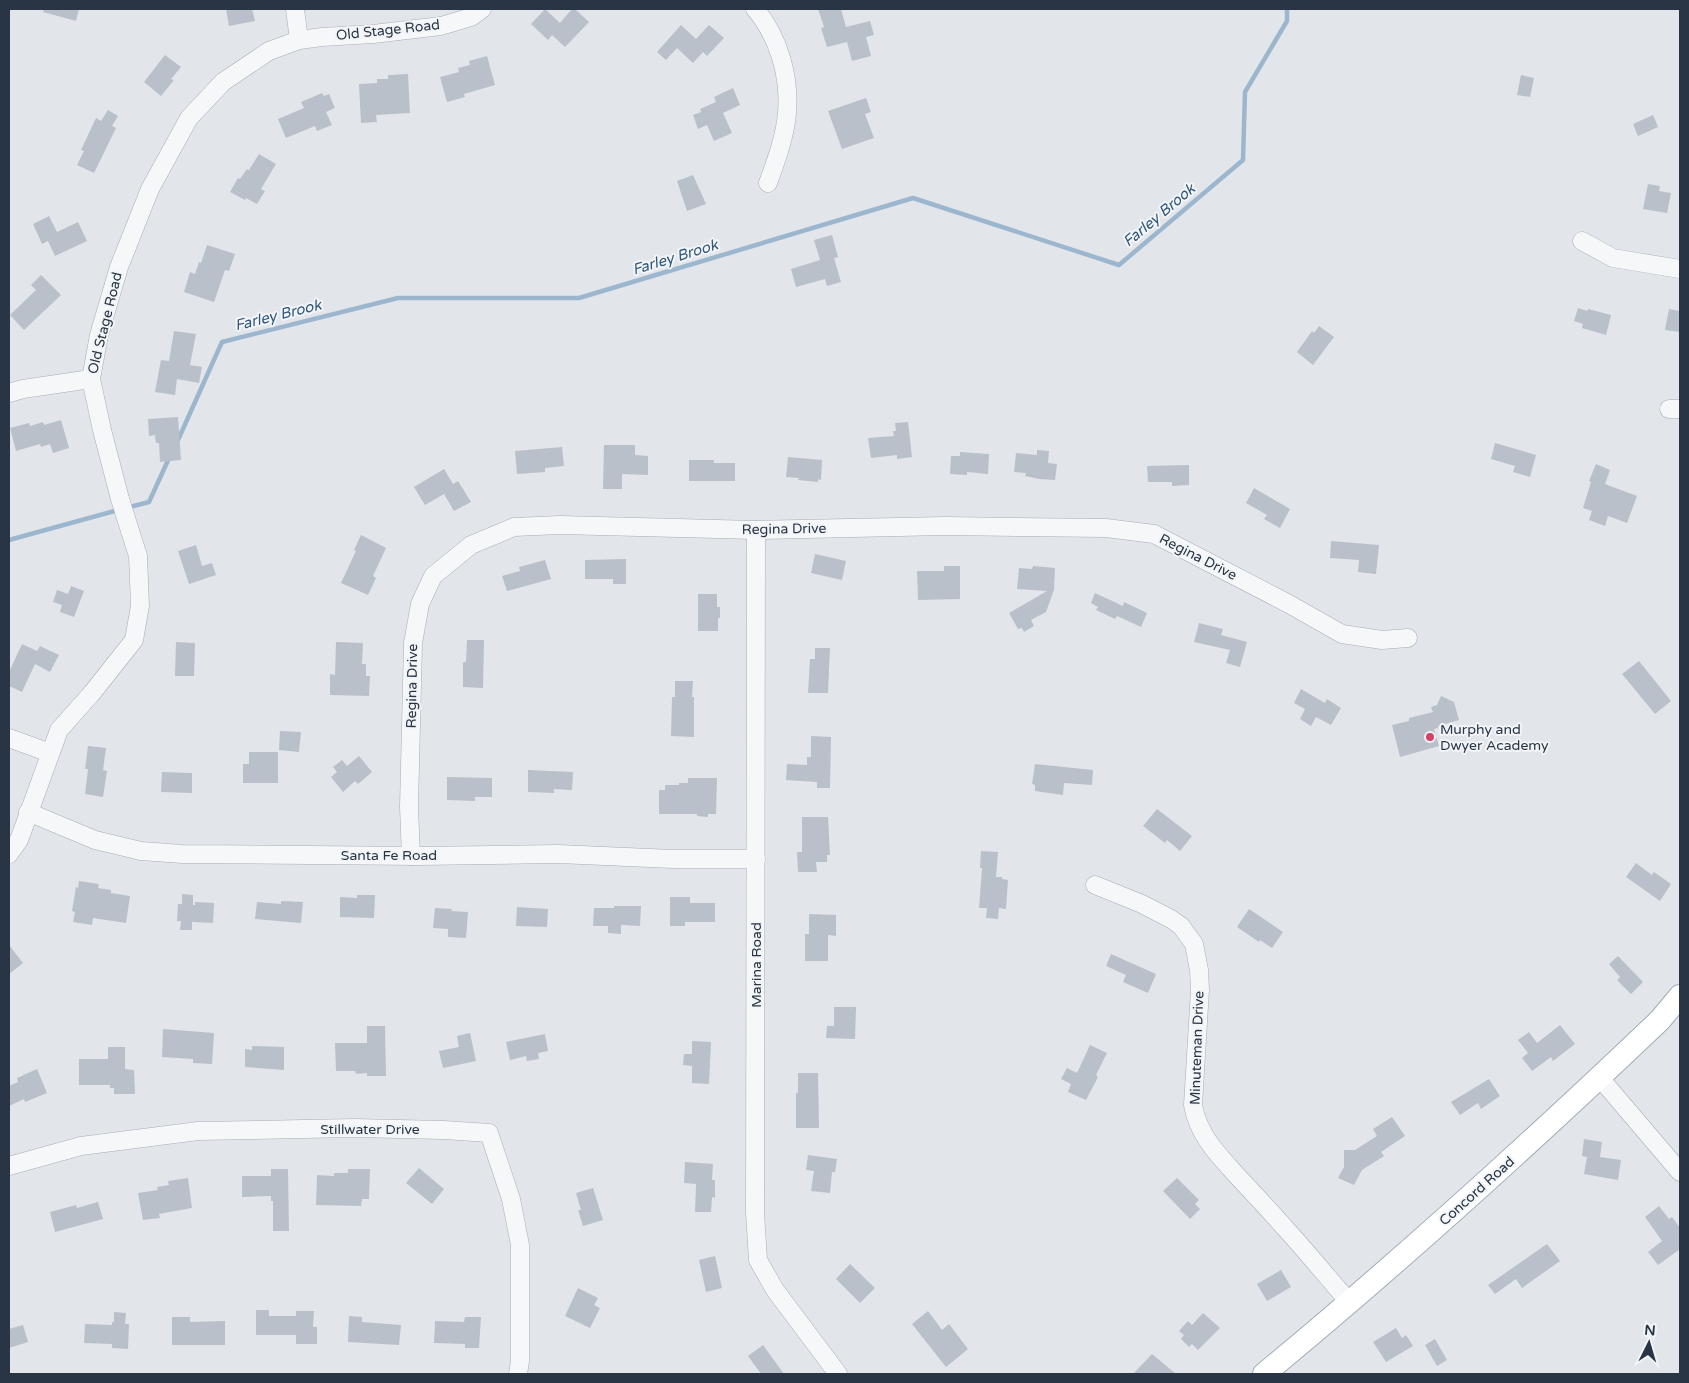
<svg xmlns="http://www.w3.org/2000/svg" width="1689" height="1383" font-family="'Varela Round',sans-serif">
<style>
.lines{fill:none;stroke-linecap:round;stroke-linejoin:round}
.stream{stroke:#9cb7cd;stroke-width:4.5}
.building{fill:#b9c0c9}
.minor-casing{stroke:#a7adb6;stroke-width:19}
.major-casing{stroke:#a1acb8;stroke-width:24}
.minor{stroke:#f5f7f9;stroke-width:18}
.major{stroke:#fff;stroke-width:22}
.poi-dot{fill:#d54263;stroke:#f2f5f8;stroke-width:2}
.labels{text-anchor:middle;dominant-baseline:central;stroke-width:4;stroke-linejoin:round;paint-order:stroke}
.street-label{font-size:14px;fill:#293544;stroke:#f2f5f8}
.poi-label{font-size:14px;fill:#293544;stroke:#f2f5f8;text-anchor:start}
.water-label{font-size:15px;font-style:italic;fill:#31577a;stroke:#f2f5f8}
</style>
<rect width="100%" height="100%" fill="#e2e6eb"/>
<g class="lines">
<g class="stream">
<polyline points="178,440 222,342 398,298 579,298 913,198 1119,265 1243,160 1245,92 1287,21 1287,9"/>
<polyline points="126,508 149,502 170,456"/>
<polyline points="9,540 118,510"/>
</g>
</g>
<g class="building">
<polygon points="44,9 79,9 76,21 43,12"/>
<polygon points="226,9 252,9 255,21 229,26"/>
<polygon points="545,9 560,23 572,9 575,9 589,22 565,47 552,35 548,40 531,24"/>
<polygon points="818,9 841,9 846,27 870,21 874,35 866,37 871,56 852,61 847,42 827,47 821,28 824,27"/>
<polygon points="681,25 696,39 709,25 724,38 707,56 703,52 693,63 677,48 666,60 657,52"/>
<polygon points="165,55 181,67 171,79 174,80 161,96 144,82"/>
<polygon points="487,56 495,85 464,94 465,97 447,102 440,77 459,72 458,68 470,65 469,61"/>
<polygon points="408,74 410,113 376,115 377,122 361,123 359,84 377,83 377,79 388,79 388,75"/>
<polygon points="1521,75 1534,78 1530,97 1517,95"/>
<polygon points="733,88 740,105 723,113 732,133 714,141 707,125 698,129 693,115 701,112 700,109 716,102 714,97"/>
<polygon points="322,93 324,96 329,94 335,108 326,112 332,125 317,131 315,126 286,138 278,119 304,108 301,102"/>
<polygon points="866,98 871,112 865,114 874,138 842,149 828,111"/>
<polygon points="108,110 118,116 112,126 116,128 94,173 77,165 84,151 81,150 96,118 101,121"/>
<polygon points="1653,115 1658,127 1638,136 1633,124"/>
<polygon points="259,154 276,164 261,189 265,191 257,204 246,198 245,200 230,192 238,178 240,179 247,169 249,170"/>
<polygon points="693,175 706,204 687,211 677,181"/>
<polygon points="1648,184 1660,186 1659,191 1671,193 1667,213 1643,209"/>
<polygon points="49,216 57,232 78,222 87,241 55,256 48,241 42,244 33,224"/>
<polygon points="832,235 838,257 834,258 841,282 827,286 825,279 796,287 791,269 820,260 814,240"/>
<polygon points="207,245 235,254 229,271 225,270 214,302 184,292 190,272 195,274 199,262 201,263"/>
<polygon points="41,275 61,295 24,330 10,315 36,290 31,285"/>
<polygon points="1578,308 1587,311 1588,309 1611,315 1606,335 1582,328 1583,324 1574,321"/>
<polygon points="1669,309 1680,311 1680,332 1665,330"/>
<polygon points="1319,326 1334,337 1313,365 1297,352 1312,331 1314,333"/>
<polygon points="174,331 196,334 190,365 202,367 199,383 177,379 175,395 155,392 161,360 169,361"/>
<polygon points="178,417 181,460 160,462 159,443 156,443 155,435 149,436 148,419"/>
<polygon points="61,420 69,448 53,453 50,444 41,447 40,444 16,451 10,428 29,423 30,426 43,422 44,425"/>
<polygon points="908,422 912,457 897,459 897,455 871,458 868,438 894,436 893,431 896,431 895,423"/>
<polygon points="1495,443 1536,455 1530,477 1513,472 1515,466 1491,459"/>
<polygon points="604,445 635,445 635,455 648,456 648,475 622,474 622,489 603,489"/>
<polygon points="562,447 564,466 545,468 545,472 517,474 515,451"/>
<polygon points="1037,450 1049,451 1048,463 1057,464 1055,480 1039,479 1025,476 1026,473 1014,472 1016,453 1037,455"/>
<polygon points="960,452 989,454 988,474 967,472 967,475 950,474 951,456 960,456"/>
<polygon points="788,457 822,460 821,480 818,479 818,482 798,480 799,478 786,477"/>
<polygon points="689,460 714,460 714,463 735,463 735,481 689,481"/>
<polygon points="1596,464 1610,470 1605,484 1637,496 1627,523 1608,516 1605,526 1589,520 1592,511 1583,508 1591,482 1589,481"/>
<polygon points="1189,465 1189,485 1172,486 1172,482 1148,482 1147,466"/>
<polygon points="444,469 453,484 458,481 471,502 454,511 444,494 425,505 414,487"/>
<polygon points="1254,488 1290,509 1280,528 1264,519 1267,515 1246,503"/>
<polygon points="361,535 386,548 373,576 376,578 368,595 341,583 356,551 354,550"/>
<polygon points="1331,541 1379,545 1376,574 1358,572 1359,560 1330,558"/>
<polygon points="196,545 202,566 212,563 216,575 189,584 178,551"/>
<polygon points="815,554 846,561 842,580 811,573"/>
<polygon points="626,559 626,584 613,584 613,579 585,579 585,560"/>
<polygon points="545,560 551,579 507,591 502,576 520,571 519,567"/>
<polygon points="944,566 960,566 960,599 918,600 917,571 944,571"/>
<polygon points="1033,566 1055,568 1054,588 1055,587 1046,612 1031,620 1034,626 1024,632 1022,628 1018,629 1009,613 1047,591 1017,589 1019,568 1032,569"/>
<polygon points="71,586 84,591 74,617 60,612 62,605 53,602 57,590 68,594"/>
<polygon points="1095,593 1123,606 1124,602 1147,613 1141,627 1117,616 1115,619 1096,610 1098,607 1091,603"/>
<polygon points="698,594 717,594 717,607 720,607 720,618 718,618 718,631 698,631"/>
<polygon points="1199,623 1223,629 1221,635 1247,642 1240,667 1226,663 1230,650 1194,642"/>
<polygon points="467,640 484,640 483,688 463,687 463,662 466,662"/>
<polygon points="176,642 195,643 194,676 175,676"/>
<polygon points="336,642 363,643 362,664 366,664 366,676 370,676 369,696 330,695 330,674 335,675"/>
<polygon points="22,644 37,651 40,646 59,655 50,672 35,664 22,692 9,686 9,672"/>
<polygon points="815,648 830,648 828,693 808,693 810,659 815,659"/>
<polygon points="1639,661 1671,701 1655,714 1622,674"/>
<polygon points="675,681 693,681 692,697 694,697 694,737 671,736 672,697 675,697"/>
<polygon points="1301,689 1325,703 1327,699 1341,708 1331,725 1316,717 1311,726 1300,719 1305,709 1294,703"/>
<polygon points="1441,696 1454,702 1459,720 1438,726 1438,728 1434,729 1439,746 1400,757 1392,725 1409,721 1409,718 1433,712 1431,707 1437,705"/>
<polygon points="280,731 301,732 299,752 279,750"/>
<polygon points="811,736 831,737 830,788 817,788 817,782 786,780 787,764 807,765 807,757 811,757"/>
<polygon points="88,746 106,748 103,770 107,771 103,797 85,794 88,769 85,769"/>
<polygon points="249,752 278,752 278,783 243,783 243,764 249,764"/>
<polygon points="359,756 372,772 358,784 355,781 343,792 331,777 337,772 333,767 342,760 347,766"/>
<polygon points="1035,764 1093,770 1092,785 1064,783 1063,795 1035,791 1035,785 1032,784"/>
<polygon points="528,770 573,772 572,790 554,789 554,793 528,792"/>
<polygon points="162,772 192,773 192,793 161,792"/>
<polygon points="447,777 492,778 492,797 475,797 475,801 447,800"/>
<polygon points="688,778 717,778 716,814 708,814 708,817 697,816 697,814 659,814 659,790 665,790 665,785 679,785 679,783 688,783"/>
<polygon points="1157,809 1192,836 1180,851 1167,840 1165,843 1143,826"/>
<polygon points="802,817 828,817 830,855 827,855 827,862 816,862 817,872 798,872 797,852 802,852"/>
<polygon points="981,851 998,852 996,877 1002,877 1002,879 1008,880 1006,909 999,908 998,919 986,918 987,908 979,908 982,868 980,868"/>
<polygon points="1636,863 1652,875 1654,872 1671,884 1660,901 1626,877"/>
<polygon points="79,881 99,884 98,888 111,890 111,893 130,896 126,923 93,918 92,925 73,922 75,912 72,911 76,887 78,888"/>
<polygon points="182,894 193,895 193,905 195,905 195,902 214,903 213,923 192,922 192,930 180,930 181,921 177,921 178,904 182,904"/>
<polygon points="357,895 375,895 374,918 340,917 340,897 357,898"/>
<polygon points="670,897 690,897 690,903 715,903 715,922 685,922 685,926 670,926"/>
<polygon points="281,901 303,902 301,923 255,919 257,902 281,904"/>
<polygon points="614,906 641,906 640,926 621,925 621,934 608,933 608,926 593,926 594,908 614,908"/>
<polygon points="517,907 548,909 547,927 516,926"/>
<polygon points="435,908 452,909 451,911 468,912 466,938 448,937 448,929 433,928"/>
<polygon points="1249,909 1283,932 1272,948 1260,940 1259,942 1237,927"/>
<polygon points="809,914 836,915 836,936 828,935 828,961 805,961 805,934 809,934"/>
<polygon points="9,945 23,963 9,974"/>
<polygon points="1111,954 1156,974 1148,993 1123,982 1126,975 1106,966"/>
<polygon points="1618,956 1643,982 1631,994 1617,980 1620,977 1609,964"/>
<polygon points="834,1007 856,1007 855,1039 826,1038 827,1026 834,1026"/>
<polygon points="1560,1025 1575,1044 1553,1061 1551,1057 1532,1071 1522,1058 1528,1053 1518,1040 1529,1032 1537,1043"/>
<polygon points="367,1026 385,1026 386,1076 367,1076 367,1073 356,1074 355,1071 336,1071 335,1043 367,1043"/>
<polygon points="163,1029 214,1033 212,1064 193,1063 193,1059 162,1057"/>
<polygon points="470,1033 476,1061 443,1068 439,1051 459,1047 457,1036"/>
<polygon points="545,1034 548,1051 538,1053 539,1059 527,1061 526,1056 510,1060 506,1042"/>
<polygon points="692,1041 711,1042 709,1084 692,1083 692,1066 683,1065 684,1054 692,1054"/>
<polygon points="1090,1045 1107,1053 1096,1075 1098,1077 1086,1100 1068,1092 1071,1084 1061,1079 1067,1068 1077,1073"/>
<polygon points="252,1046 284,1047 284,1070 245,1067 245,1049 252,1050"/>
<polygon points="108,1047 125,1047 125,1069 134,1070 135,1094 114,1094 114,1088 110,1088 110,1085 79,1085 79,1059 108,1059"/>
<polygon points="37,1069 47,1093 25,1102 24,1099 9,1106 9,1086 18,1082 17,1078"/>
<polygon points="798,1073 818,1073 819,1128 796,1128 796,1093 798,1093"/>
<polygon points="1489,1079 1500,1096 1481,1109 1478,1103 1460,1115 1451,1102"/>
<polygon points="1392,1117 1405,1136 1381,1152 1384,1156 1362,1170 1354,1185 1338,1178 1344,1167 1344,1150 1355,1150 1377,1136 1373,1129"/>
<polygon points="1584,1139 1602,1142 1600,1157 1621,1160 1618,1180 1584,1174 1587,1157 1582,1156"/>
<polygon points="808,1155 837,1159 835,1172 832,1172 830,1193 811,1191 814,1171 806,1170"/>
<polygon points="685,1162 713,1164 712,1180 715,1180 715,1198 712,1197 711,1212 695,1212 696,1184 684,1183"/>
<polygon points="419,1168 444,1189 432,1204 406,1183"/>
<polygon points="271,1169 288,1169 289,1231 273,1231 273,1201 271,1201 271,1196 242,1197 242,1176 271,1176"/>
<polygon points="348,1169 370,1169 369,1199 362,1199 361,1206 316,1205 317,1175 334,1176 334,1173 348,1173"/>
<polygon points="188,1178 192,1208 159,1214 160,1218 143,1220 138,1193 158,1190 157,1187 169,1185 168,1181"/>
<polygon points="1177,1178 1199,1200 1195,1204 1200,1209 1190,1219 1163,1191"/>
<polygon points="593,1188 603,1220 583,1226 578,1210 581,1210 576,1193"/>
<polygon points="98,1202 103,1219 55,1232 50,1212 76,1205 77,1208"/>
<polygon points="1659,1206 1669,1219 1672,1217 1680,1228 1680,1249 1658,1265 1648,1252 1662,1241 1645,1217"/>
<polygon points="1547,1244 1560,1261 1522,1288 1516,1279 1495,1294 1488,1285"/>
<polygon points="715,1256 722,1288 706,1292 699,1260"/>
<polygon points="850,1264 875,1288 860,1303 836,1279"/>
<polygon points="1281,1270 1291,1287 1267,1301 1257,1284"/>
<polygon points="578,1288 598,1298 594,1305 600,1308 590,1328 565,1316"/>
<polygon points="256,1310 269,1310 269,1316 296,1316 296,1311 314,1311 313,1327 317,1327 317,1344 296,1344 296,1335 256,1335"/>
<polygon points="928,1311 942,1330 949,1324 968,1349 946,1367 912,1324"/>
<polygon points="114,1312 126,1313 125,1324 129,1324 128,1349 112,1348 112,1344 84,1343 85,1324 112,1325 112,1322 114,1322"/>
<polygon points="1203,1313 1220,1328 1198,1350 1192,1344 1189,1347 1181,1339 1184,1335 1179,1331 1188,1321 1192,1325"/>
<polygon points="349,1316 362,1317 362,1322 401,1325 399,1345 348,1342"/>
<polygon points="172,1317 190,1317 190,1322 225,1321 225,1345 172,1345"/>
<polygon points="465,1317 481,1317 479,1348 465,1348 465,1344 434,1343 435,1321 464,1322"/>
<polygon points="23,1325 28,1342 9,1348 9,1329"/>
<polygon points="1396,1328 1402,1338 1406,1335 1413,1346 1386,1362 1373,1342"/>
<polygon points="1435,1339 1447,1360 1437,1366 1425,1345"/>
<polygon points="763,1345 784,1374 761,1374 748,1356"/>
<polygon points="1152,1354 1176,1374 1133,1374"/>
</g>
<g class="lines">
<defs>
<g id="minor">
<polyline points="295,9 299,40"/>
<path d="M755 9C779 37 790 77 787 113 785 137 776 161 768 183"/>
<polyline points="1582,241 1613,258 1680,269"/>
<polyline points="9,393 23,389 91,379"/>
<polyline points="1669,409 1680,409"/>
<polyline points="756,530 755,1213 758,1260 775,1290 838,1374"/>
<polyline points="9,738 50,753"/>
<polyline points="28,812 95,840 141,851 182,854 419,856 558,854 673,859 756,859"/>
<polyline points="9,854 19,840 59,730 92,693 134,640 140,606 138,556 120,499 102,430 91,379 99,335 119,267 150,189 189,118 223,82 269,51 299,40 322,37 373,34 441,26 471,17 482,9"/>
<polyline points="411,856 409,807 413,643 420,604 433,576 471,545 514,527 560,525 756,530 945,526 1106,528 1154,534 1289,604 1342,634 1382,640 1408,638"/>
<path d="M1095 885 1142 904 1171 919 1181 926 1194 944 1199 970 1200 990 1193 1105C1198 1136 1221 1158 1241 1180 1256 1196 1271 1212 1285 1228 1307 1252 1328 1278 1350 1303"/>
<polyline points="1600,1078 1680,1172"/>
<polyline points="9,1166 81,1146 198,1131 354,1128 444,1130 489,1133 511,1199 520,1245 520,1361 518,1374"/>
</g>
<path id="major" d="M1264 1374C1401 1261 1532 1142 1660 1020L1680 996"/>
</defs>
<use href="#minor" class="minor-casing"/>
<use href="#major" class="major-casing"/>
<use href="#minor" class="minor"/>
<use href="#major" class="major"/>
</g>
<circle class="poi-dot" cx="1430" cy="737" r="5"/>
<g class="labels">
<g class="street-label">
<text transform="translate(388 30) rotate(-6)">Old Stage Road</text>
<text transform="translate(105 323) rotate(-76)">Old Stage Road</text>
<text transform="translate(784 529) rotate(-1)">Regina Drive</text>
<text transform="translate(1198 557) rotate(27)">Regina Drive</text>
<text transform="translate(412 686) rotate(-89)">Regina Drive</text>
<text x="389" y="855">Santa Fe Road</text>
<text transform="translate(756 965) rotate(-90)">Marina Road</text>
<text transform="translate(1197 1048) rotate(-88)">Minuteman Drive</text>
<text x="370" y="1129">Stillwater Drive</text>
<text transform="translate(1477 1191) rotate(-42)">Concord Road</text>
</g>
<g class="poi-label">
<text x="1440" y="729">Murphy and<tspan x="1440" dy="16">Dwyer Academy</tspan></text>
</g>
<g class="water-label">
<text transform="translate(1159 215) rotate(-40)">Farley Brook</text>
<text transform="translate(675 257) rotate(-17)">Farley Brook</text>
<text transform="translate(278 315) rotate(-14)">Farley Brook</text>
</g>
</g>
<rect width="1689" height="1383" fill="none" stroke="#293544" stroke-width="20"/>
<g transform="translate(1649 1343) rotate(5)" stroke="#f2f5f8" stroke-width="4" paint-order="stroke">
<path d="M0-4L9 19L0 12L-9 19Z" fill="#293544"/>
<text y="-8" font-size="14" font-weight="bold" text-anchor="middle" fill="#293544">N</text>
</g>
</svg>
